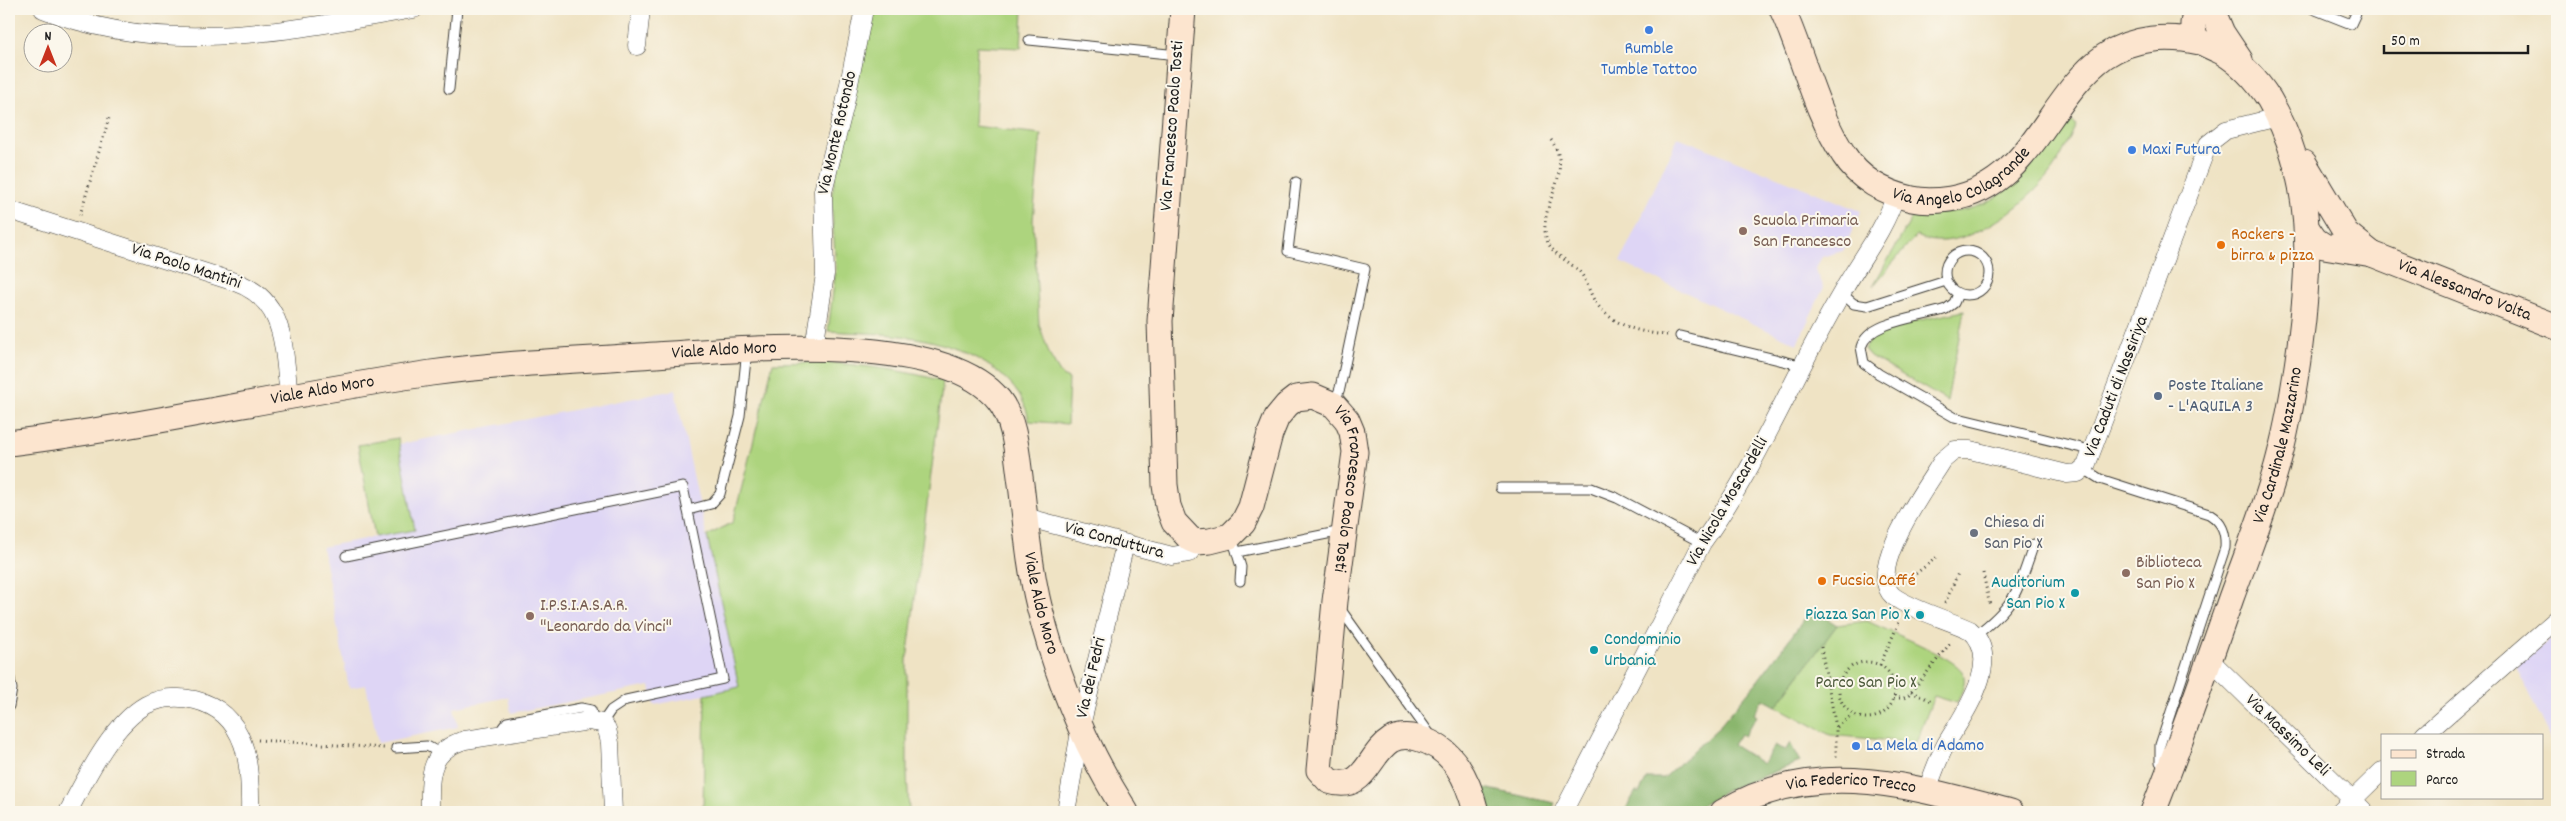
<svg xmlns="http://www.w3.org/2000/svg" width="2566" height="821" font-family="Dekko,sans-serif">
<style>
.built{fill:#ded5f5}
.green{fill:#add47e;stroke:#64784d}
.forest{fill:#8ab66d;stroke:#536944}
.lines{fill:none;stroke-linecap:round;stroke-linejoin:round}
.lane-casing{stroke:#3c3a35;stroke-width:11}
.street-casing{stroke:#3c3a35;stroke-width:19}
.secondary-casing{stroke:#3c3a35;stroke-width:27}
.path{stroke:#3c3a35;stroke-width:3;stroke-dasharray:1 4;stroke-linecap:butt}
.lane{stroke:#fff;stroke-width:9}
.street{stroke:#fff;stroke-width:18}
.secondary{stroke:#fce5cf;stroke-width:25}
.shop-dot{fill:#3f7fe0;stroke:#fbf7ec;stroke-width:2}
.education-dot{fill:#8d6e63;stroke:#fbf7ec;stroke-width:2}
.food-dot{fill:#e8710a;stroke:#fbf7ec;stroke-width:2}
.service-dot{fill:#5c6f8a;stroke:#fbf7ec;stroke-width:2}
.worship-dot{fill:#6b7280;stroke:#fbf7ec;stroke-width:2}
.culture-dot{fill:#0f9aa8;stroke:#fbf7ec;stroke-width:2}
.labels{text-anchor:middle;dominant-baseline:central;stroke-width:4;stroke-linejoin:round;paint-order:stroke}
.shop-label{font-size:18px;fill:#366cbe;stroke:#fbf7ec;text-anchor:start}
.street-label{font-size:18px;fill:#1c1c1c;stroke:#fbf7ec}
.education-label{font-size:18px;fill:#785e54;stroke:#fbf7ec;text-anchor:start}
.food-label{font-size:18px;fill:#c56008;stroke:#fbf7ec;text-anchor:start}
.service-label{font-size:18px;fill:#4e5e75;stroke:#fbf7ec;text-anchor:start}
.worship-label{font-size:18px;fill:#5b616d;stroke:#fbf7ec;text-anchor:start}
.culture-label{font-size:18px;fill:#0d838f;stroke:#fbf7ec;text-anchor:end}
.park-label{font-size:18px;fill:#4f5c3e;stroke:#fbf7ec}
</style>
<rect width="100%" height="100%" fill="#fbf7ec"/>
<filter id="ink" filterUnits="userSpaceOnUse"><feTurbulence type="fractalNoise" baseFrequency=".02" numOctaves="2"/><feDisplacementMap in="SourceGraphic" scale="10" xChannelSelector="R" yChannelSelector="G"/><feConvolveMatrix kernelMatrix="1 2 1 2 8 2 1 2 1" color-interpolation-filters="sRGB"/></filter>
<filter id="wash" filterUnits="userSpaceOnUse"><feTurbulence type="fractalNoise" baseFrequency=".0096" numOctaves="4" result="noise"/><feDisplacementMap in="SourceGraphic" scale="20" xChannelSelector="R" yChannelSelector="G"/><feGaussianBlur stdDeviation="1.12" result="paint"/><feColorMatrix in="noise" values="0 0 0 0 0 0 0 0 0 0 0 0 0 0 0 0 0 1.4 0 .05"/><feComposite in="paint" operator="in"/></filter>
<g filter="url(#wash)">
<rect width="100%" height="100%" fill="#efe3c4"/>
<g class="built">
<polygon points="1678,137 1861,211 1843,251 1822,257 1815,269 1824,287 1797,344 1620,262"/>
<polygon points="675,390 739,688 654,705 650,686 511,713 508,697 454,708 458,727 378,743 366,685 349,688 322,547 375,537 358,445 398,438 400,444"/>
<polygon points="2557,633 2557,751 2516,668"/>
</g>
<g class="green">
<path d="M869 9H1023L1021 48 977 46 974 126 1041 134 1033 220 1039 324 1050 356 1062 376 1069 379 1067 424 1029 421C1022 372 959 345 916 338 887 333 858 333 828 331L836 268 831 198Z"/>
<path d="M2067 119 2076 125C2068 142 2060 161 2048 176 2022 208 1959 257 1916 236L1873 286 1913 216C1929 210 1949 214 1966 210 2014 198 2039 155 2067 119Z"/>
<polygon points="1964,311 1947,401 1870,356 1864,349 1876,329"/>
<path d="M825 362C865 366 904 370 943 381L907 660V773L909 812H703L705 695 739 687 707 536 733 522 773 363Z"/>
<polygon points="398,438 415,530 375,537 358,445"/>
<path d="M1867 621C1885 630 1956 657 1963 673 1967 683 1961 693 1957 703L1934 696 1916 743 1830 735 1776 706 1837 625Z"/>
</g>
<g class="forest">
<polygon points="1812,609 1837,625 1776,706 1763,699 1754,714 1757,716 1744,736 1740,734 1733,745 1763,764 1775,745 1785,751 1790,743 1800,762 1727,790 1691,812 1624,812 1636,791 1639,793 1647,778 1664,778 1717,729 1756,683"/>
<polygon points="1484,788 1555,803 1551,812 1484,812"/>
</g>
</g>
<g filter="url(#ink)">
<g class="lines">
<defs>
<g id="lane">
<polyline points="2313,9 2351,24 2358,9"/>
<polyline points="1029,40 1178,55"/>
<polyline points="449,89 457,9"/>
<polyline points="1296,182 1288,251 1365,269 1340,388 1334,405"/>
<circle cx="1967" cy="273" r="22"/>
<polyline points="1841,293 1854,304 1867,306 1946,281"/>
<path d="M1958 294 1954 303 1946 309C1922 318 1869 320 1861 347L1864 363 1879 374 1954 417 2094 451"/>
<polyline points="1680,336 1804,366"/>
<path d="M2084 469 2100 479 2209 514C2222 522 2226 532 2225 548L2160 745V762L2165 767"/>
<polyline points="1500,488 1591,488 1617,498 1702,543"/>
<polyline points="688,510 711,504 720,494 740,416 747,350"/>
<polyline points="1235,547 1241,567 1240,581"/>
<polyline points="1237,552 1342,531"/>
<polyline points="346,556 683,487 723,679 626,700 611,710 602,723"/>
<polyline points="1339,607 1432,737"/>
<path d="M1976 635C2017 603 2017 592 2034 544"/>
<polyline points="9,674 12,689 9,706"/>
<polyline points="503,734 503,727 507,722 581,708 591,710 594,721"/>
<polyline points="396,748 427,746 440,753"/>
</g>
<g id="street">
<path d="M43 9C162 58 292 30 414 9"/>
<polyline points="637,46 641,9"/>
<path d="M9 210 235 282C287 300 283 349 289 395"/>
<polyline points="814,348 825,274 823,191 845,104 864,9"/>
<polyline points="1025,517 1172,556 1189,553 1197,542"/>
<polyline points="2210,660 2365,812"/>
<polyline points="2424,735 2557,619"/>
<path d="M1927 790C1933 774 1938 759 1946 744 1962 716 2005 660 1970 630 1949 620 1910 609 1893 596 1864 571 1928 485 1943 460L1955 450H1970L2067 474 2078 473 2086 466 2208 144 2226 130 2278 117"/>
<path d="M68 812C86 778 112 724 146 705 161 697 178 696 195 700 248 713 251 766 250 812"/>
<path d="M430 812C430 778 427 751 465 740L589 721 602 723 607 729 610 743 613 812"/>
<polyline points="1066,812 1081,726 1125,544"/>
<path d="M1563 812 1702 543C1758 465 1793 376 1841 294 1860 260 1884 232 1896 194"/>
<polyline points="2340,812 2382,771"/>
</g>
<g id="secondary">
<path id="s1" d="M1183 9 1160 321 1165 485 1168 506 1174 522 1190 539 1197 542 1210 541 1230 536 1243 523 1251 507 1270 434 1277 417 1287 405 1296 398 1313 396 1334 405 1347 420 1352 432 1355 452 1335 601 1319 770 1329 781C1366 793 1367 755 1391 740 1399 736 1409 736 1417 738 1453 747 1468 779 1476 812"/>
<path id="s2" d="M1782 9C1803 55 1816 114 1844 155 1859 179 1885 193 1912 199 1925 202 1937 201 1950 199 2031 186 2047 97 2105 56 2133 37 2168 35 2200 42"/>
<polyline points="2214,14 2222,33 2240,60"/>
<polyline points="2304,163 2346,233 2372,254"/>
<path id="s3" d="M2308 230 2315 240 2324 246 2372 254 2557 327"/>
<path id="s4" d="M9 443C150 426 290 393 431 373 496 364 561 361 626 357 714 352 939 325 999 400 1016 422 1017 457 1021 484 1026 524 1029 566 1039 606 1057 678 1086 749 1126 812"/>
<path id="s5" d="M1723 812C1817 755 1913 787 2011 812"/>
<path id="s6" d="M2153 812C2181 741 2206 670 2231 598 2248 551 2267 505 2279 458 2289 421 2295 383 2300 345 2311 260 2314 176 2269 99 2256 79 2242 64 2222 52 2213 47 2203 45 2196 38 2191 27 2192 17 2200 9"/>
</g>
</defs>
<use href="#lane" class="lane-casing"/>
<use href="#street" class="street-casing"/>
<use href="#secondary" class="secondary-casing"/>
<g class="path">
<path d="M1551 140C1574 172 1543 198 1545 231 1547 253 1564 257 1578 270 1587 279 1589 293 1596 303 1613 326 1641 333 1667 335"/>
<polyline points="80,215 109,118"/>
<polyline points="1983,573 1990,606"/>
<polyline points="1904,583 1937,557"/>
<polyline points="1945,603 1959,571"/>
<polyline points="1821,647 1836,727 1836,760"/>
<circle cx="1867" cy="690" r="28"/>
<polyline points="1880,665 1900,620"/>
<polyline points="1911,692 1932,701"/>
<polyline points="1894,698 1904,698 1909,695 1952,641"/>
<polyline points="1837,727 1852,715"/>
<polyline points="258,740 384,748"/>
</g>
<use href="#lane" class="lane"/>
<use href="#street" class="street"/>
<use href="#secondary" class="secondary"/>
</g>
</g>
<g class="shop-dot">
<circle cx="1649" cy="30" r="5"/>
<circle cx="2132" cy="150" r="5"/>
<circle cx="1856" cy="746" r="5"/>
</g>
<g class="education-dot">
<circle cx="1743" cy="231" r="5"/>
<circle cx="2126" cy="573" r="5"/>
<circle cx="530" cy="616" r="5"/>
</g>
<g class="food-dot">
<circle cx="2221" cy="245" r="5"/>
<circle cx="1822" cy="581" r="5"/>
</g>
<circle class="service-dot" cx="2158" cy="396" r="5"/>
<circle class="worship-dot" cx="1974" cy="533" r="5"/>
<g class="culture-dot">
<circle cx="2075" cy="593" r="5"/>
<circle cx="1920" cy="615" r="5"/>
<circle cx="1594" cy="650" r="5"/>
</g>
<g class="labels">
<g class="shop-label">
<text x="1649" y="49" text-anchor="middle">Rumble<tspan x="1649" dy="21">Tumble Tattoo</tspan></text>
<text x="2142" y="150">Maxi Futura</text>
<text x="1866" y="746">La Mela di Adamo</text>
</g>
<g class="street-label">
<text transform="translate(1173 126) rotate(-86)">Via Francesco Paolo Tosti</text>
<text transform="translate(838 133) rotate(-77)">Via Monte Rotondo</text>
<text stroke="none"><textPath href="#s2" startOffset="298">Via Angelo Colagrande</textPath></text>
<text transform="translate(186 267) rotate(18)">Via Paolo Mantini</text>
<text stroke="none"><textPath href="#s3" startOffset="171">Via Alessandro Volta</textPath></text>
<text stroke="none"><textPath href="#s4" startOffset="722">Viale Aldo Moro</textPath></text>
<text transform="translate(2117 387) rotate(-69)">Via Caduti di Nassiriya</text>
<text stroke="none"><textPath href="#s4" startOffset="318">Viale Aldo Moro</textPath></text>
<text stroke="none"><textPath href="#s6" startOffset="388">Via Cardinale Mazzarino</textPath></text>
<text stroke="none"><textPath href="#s1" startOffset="866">Via Francesco Paolo Tosti</textPath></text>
<text transform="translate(1728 502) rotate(-60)">Via Nicola Moscardelli</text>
<text transform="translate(1114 541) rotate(15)">Via Conduttura</text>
<text stroke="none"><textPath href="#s4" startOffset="1218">Viale Aldo Moro</textPath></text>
<text transform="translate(1092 678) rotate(-77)">Via dei Fedri</text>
<text transform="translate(2287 736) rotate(44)">Via Massimo Leli</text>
<text stroke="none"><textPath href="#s5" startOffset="134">Via Federico Trecco</textPath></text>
</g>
<g class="education-label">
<text x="1753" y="221">Scuola Primaria<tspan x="1753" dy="21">San Francesco</tspan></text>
<text x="2136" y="563">Biblioteca<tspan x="2136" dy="21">San Pio X</tspan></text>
<text x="540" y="606">I.P.S.I.A.S.A.R.<tspan x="540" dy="21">"Leonardo da Vinci"</tspan></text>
</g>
<g class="food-label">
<text x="2231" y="235">Rockers -<tspan x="2231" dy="21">birra &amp; pizza</tspan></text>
<text x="1832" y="581">Fucsia Caffé</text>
</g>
<g class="service-label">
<text x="2168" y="386">Poste Italiane<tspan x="2168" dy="21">- L'AQUILA 3</tspan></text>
</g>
<g class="worship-label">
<text x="1984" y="523">Chiesa di<tspan x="1984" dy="21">San Pio X</tspan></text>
</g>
<g class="culture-label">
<text x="2065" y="583">Auditorium<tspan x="2065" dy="21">San Pio X</tspan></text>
<text x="1910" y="615">Piazza San Pio X</text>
<text x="1604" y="640" text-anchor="start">Condominio<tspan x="1604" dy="21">Urbania</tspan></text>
</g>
<g class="park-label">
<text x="1866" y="683">Parco San Pio X</text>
</g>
</g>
<rect width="2566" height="821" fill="none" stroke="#fbf7ec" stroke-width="30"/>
<rect x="2381" y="734" width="162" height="65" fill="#fbf7ec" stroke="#a29f99"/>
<rect x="2391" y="750" width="25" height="8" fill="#fce5cf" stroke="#a29f99"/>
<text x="2426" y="758" font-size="15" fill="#1c1c1c">Strada</text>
<rect x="2391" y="771" width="25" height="15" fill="#add47e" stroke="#a29f99"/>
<text x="2426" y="784" font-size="15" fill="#1c1c1c">Parco</text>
<g transform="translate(48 48)"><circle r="24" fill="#fbf7ec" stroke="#a29f99"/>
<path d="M0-4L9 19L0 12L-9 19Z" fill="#c8321e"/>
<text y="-8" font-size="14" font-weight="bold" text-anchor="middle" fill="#1c1c1c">N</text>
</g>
<path d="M2384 45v8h144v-8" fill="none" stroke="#1c1c1c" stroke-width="2.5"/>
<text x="2391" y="45" font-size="15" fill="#1c1c1c" stroke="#fbf7ec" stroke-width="4" paint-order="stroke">50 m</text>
</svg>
